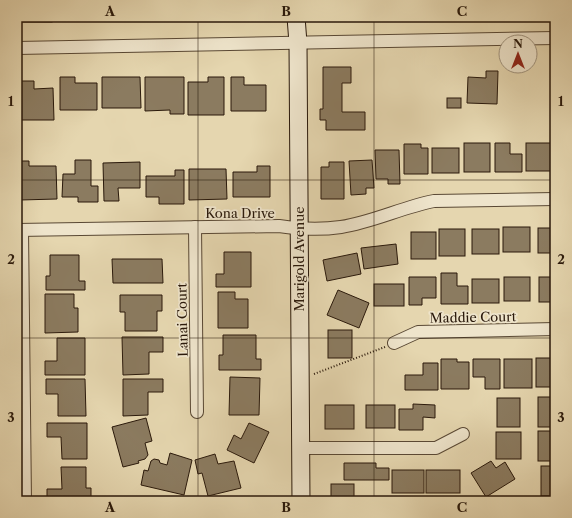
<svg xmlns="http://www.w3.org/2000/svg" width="572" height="518" font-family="'Libre Caslon Text',serif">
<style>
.building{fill:#8b7b60;stroke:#2a190b}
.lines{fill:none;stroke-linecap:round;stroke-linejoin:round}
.street-casing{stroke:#594834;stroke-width:14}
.secondary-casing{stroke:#2a190b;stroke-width:19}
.path{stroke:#2a190b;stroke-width:2;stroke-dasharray:1 2;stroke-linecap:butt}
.street{stroke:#eee4cb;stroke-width:12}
.secondary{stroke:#eee4cb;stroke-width:17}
.grid{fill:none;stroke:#2a190b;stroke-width:1;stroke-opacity:0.55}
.labels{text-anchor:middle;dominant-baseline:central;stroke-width:3.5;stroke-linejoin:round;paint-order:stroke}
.street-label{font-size:13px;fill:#2a190b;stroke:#eee4cb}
.neatline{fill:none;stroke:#2a190b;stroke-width:1.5}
.grid-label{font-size:13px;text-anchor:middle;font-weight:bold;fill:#2a190b}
</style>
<rect width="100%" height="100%" fill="#e5d6af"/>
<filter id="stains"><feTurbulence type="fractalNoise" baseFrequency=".005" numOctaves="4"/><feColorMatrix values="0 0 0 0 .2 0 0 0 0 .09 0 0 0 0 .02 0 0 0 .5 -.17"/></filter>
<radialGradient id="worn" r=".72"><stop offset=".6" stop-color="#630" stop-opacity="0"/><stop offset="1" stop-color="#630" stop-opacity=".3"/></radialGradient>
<g class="building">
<rect x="21" y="17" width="31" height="5"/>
<rect x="59" y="17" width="37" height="3"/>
<rect x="100" y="17" width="27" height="3"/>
<rect x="185" y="17" width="39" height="3"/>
<polygon points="323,67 351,67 351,83 342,83 342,112 365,112 365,130 326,130 326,120 320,120 320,109 323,109"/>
<polygon points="486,71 498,71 497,104 467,103 468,77 486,78"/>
<polygon points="60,77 75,77 75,83 97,83 97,110 60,110"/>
<polygon points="102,77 140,77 141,108 102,108"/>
<polygon points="145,77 184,77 184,114 170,114 170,110 145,111"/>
<polygon points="208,77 224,77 224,115 188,115 188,82 208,82"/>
<polygon points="231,77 244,77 244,85 266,85 266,111 231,111"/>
<polygon points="18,81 34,81 34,89 53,88 54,120 19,120"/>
<rect x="447" y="98" width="14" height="10"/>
<rect x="464" y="143" width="26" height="29"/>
<polygon points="495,143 510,143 510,154 522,154 522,172 495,172"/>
<rect x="526" y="143" width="27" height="28"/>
<polygon points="404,144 421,144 421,148 428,148 428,174 404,174"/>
<rect x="432" y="148" width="27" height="25"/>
<polygon points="375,150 399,150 400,184 388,184 388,179 376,179"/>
<polygon points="75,160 91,160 91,186 98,186 98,202 78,202 78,197 62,197 63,174 75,174"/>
<polygon points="372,160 374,188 366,188 366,194 351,195 349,161"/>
<polygon points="19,161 29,161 29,166 56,166 57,199 20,200"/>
<polygon points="140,162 140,188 118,188 119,201 104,201 103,163"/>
<polygon points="329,162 344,162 344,199 321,199 321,167 329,167"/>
<polygon points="257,166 270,166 270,197 233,197 233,172 257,172"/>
<polygon points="189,169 226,169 227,199 189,200"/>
<polygon points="175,170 184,170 184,204 159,204 159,197 146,197 146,176 175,176"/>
<rect x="503" y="227" width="27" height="25"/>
<rect x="538" y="228" width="17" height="25"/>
<rect x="439" y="229" width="26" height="27"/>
<rect x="472" y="229" width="27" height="25"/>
<rect x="411" y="232" width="25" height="27"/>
<polygon points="396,244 398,264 364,269 361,248"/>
<polygon points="224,252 251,252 251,287 216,287 216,274 224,274"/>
<polygon points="357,253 361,274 327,281 323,260"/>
<polygon points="50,255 79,255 79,281 85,281 85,290 46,290 46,276 50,276"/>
<polygon points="112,259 162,259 163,283 113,283"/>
<polygon points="441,273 457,273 457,286 468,286 468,304 441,304"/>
<polygon points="409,277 436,277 436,298 422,298 422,305 409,305"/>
<rect x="504" y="277" width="26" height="24"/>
<rect x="539" y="277" width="16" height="25"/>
<rect x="472" y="279" width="27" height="24"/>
<rect x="374" y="284" width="30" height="22"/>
<polygon points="338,290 369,303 359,328 327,315"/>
<polygon points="218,292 235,292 235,299 248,299 248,328 218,328"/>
<polygon points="45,294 74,294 74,308 78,308 78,332 45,333"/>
<polygon points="120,295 162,295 162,311 157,311 157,331 125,331 125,312 120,312"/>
<rect x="328" y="330" width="24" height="28"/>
<polygon points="223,335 256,335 256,359 261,359 261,370 219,370 219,355 223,355"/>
<polygon points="122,337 163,337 163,352 149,352 149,374 123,375"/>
<polygon points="57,338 85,338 85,375 45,375 45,361 57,361"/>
<rect x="536" y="358" width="19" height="29"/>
<polygon points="441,359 457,359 457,362 469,362 469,389 441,389"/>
<polygon points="473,359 500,359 500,389 485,389 485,377 473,377"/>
<rect x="504" y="359" width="28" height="29"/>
<polygon points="423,363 438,363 438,390 405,390 405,375 423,375"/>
<polygon points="230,377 260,378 259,415 229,415"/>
<polygon points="46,379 85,379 86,416 58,416 58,394 46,394"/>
<polygon points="123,379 163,379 163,392 148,392 148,415 123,416"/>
<rect x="538" y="397" width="17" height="30"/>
<rect x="497" y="398" width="23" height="29"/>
<polygon points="413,404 435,405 435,418 423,417 423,430 399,430 399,409 413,409"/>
<rect x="325" y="405" width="29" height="24"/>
<rect x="366" y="405" width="29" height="23"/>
<polygon points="146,418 152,441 145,443 148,455 145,459 138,461 139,463 123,467 112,427"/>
<polygon points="47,423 87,423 87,459 62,459 61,437 47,437"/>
<polygon points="249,423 269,432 254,463 227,450 234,435 241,439"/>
<rect x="538" y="431" width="17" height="30"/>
<rect x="496" y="432" width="25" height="27"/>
<polygon points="170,453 192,460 184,495 141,485 144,470 148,471 151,461 154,459 159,460 160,463 167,465"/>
<polygon points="215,454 218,464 234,461 241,488 208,496 202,473 198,474 195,460"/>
<polygon points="491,461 496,468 505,462 515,479 486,497 471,473"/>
<polygon points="344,463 376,463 376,468 389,468 389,480 344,480"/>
<rect x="541" y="466" width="14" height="30"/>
<polygon points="61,467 86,467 86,488 91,488 91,501 47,501 47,489 62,489"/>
<rect x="392" y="470" width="32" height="23"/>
<rect x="426" y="470" width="34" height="23"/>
<rect x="331" y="484" width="23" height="15"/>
</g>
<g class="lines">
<defs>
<g id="street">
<polyline points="17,48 555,38"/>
<polyline points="195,227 197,412"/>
<path d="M17 230 279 226C299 229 321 230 341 227 373 222 403 207 434 201L555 199"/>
<polyline points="22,230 25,501"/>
<polyline points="394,343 418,332 555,329"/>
<polyline points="300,448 436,448 463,434"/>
</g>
<polyline id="secondary" points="296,17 298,43 301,501"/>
</defs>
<use href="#street" class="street-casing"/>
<use href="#secondary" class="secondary-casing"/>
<polyline class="path" points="314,374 385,347"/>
<use href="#street" class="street"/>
<use href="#secondary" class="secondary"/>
</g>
<path class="grid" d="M198 17V501M374 17V501M17 180H555M17 338H555"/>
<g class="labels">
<g class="street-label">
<text x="240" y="213">Kona Drive</text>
<text transform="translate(299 259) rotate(-90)">Marigold Avenue</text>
<text transform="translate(473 317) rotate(-1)">Maddie Court</text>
<text transform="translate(182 320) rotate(-91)">Lanai Court</text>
</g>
</g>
<rect width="572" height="518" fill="none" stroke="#e5d6af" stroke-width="44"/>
<g transform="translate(518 54)"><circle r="19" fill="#eee4cb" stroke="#a0937e"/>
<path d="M0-3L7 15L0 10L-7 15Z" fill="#8f2418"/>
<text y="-6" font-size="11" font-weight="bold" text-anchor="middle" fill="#2a190b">N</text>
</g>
<rect x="22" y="22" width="528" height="474" class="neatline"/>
<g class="grid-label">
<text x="110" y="16">A</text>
<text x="286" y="16">B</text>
<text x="462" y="16">C</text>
<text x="11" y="106">1</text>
<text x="561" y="106">1</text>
<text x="11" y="264">2</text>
<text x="561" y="264">2</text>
<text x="11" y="422">3</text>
<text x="561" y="422">3</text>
<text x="110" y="512">A</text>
<text x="286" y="512">B</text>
<text x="462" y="512">C</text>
</g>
<rect width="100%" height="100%" filter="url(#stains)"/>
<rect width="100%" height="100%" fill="url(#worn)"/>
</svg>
